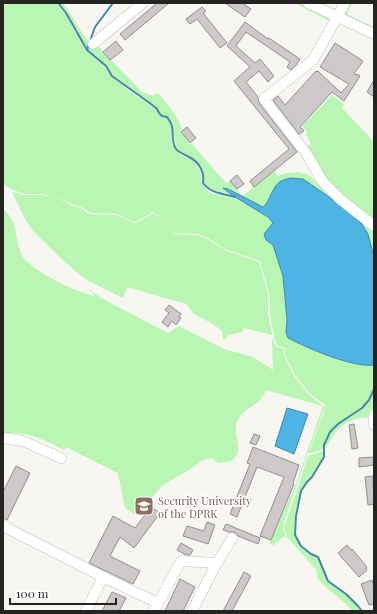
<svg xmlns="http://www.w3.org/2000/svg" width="377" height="614" font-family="'Playfair Display',serif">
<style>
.green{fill:#b9f5b3}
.water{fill:#4eb4e4;stroke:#4289aa}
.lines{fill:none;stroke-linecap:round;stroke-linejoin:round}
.stream{stroke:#4289aa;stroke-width:2}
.building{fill:#cdc8ca;stroke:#938e91}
.minor-casing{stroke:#c3c2bd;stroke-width:11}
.minor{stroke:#fff;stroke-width:10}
.labels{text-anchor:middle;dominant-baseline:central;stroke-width:3.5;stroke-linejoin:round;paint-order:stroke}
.education-label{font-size:11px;fill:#785e54;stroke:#fff;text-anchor:start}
</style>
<rect width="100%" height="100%" fill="#f7f6f1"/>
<g class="green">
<path d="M3 3H56L65 14 86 51 106 68 112 77 136 96 146 102 156 110 158 114 167 118 170 122 172 144 175 150 181 155 192 160 196 166 200 170 202 184 206 190 211 193 233 198 246 204 268 217 273 223 268 230 266 240 273 245 283 276 287 320 286 332C291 336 295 342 301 345 315 352 359 367 374 365 374 372 376 383 373 390 364 416 326 419 323 449L308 454 326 407 324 404 310 394 295 375 285 355V348L277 345 275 341 270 314 269 294 260 261 227 250 208 238 197 234 173 233 166 224 153 212 138 221 133 222 117 214 91 213 81 207 73 205 69 202 43 194H25L13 190 3 184Z"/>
<polygon points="59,3 63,3 89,43 87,49 66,12"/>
<polygon points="295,3 300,3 328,18 329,21"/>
<polygon points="350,3 352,3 347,13 348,15 374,27 374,30 345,16 344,14"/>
<path d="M90 43 96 44 142 92 153 96 158 93C167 104 178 116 182 129L180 132 190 145 192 144 226 183 230 181 241 195H244L274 170 278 176 286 173 298 172 309 175 324 190 371 225 374 232V257L368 234 267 201 266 205 263 207 228 189H224L232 195C223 192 210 191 204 183 207 158 187 160 176 147L172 121 167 116 163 115 159 113 157 109 147 100 113 75 106 66 88 50Z"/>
<polygon points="332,95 344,104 342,108 374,142 374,224 333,190 307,147 311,144 306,134 307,132 302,126"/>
<polygon points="12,192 25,195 43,195 53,197 69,203 72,206 81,208 87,213 91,214 117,215 133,223 139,222 153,213 166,224 173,234 197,235 207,239 227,251 259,262 268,294 268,314 272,335 244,328 242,332 228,335 225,340 223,339 222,331 213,324 194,314 186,304 127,287 123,298 85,279 65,262 34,232 26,221"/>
<path d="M3 210 6 211C9 215 12 220 14 224 17 235 17 248 23 257 34 272 77 293 95 296L88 289 103 299 168 333 179 326 224 349 253 357 273 370 272 337 276 346 284 349V355L294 376 309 395 325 407 307 455 284 522 283 528 286 537H283L274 545 269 544 295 486 323 406 266 390C261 406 243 407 237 422 233 431 240 445 238 453 237 455 234 459 232 461L218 463 212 458 203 460 189 470 163 485 141 509 134 514 125 508 118 473 66 447 64 450C45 440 25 430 3 434Z"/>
<path d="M374 391V406L370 417C351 419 343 421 332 438 329 442 328 446 324 448 327 425 350 420 364 407 369 402 371 397 374 391Z"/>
<path d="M323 451C324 466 310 475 303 487 300 492 299 499 297 505 292 529 292 547 318 558L327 581 346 595 358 606 361 611H353L345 603 327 588 318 579 316 569 312 565 287 537 284 528 308 456Z"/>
</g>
<g class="water">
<path d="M290 178 303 179 342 206 361 223 368 234 374 257V365C353 368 307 348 288 338L286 332 287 320 283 276 273 245 266 240 264 234 273 223 268 217 235 197 223 188 228 189 263 207C270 203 271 187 281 181 283 180 287 179 290 178Z"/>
<polygon points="287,408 308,414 294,454 275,446"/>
</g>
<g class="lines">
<g class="stream">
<path d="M58 3 66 13 87 50 106 66 112 76 151 104 157 109 159 113 162 116 167 117C177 128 169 139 176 149 179 153 185 154 189 157 199 162 205 172 203 183 210 193 224 194 235 197"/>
<polyline points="87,50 95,27 113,3"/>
<polyline points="362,611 358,606 346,594 328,581 318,557 311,554 301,546 295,535 296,516 301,491 307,482 312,477 324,457 324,445 330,432 338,424 362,408 369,400 374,389"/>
</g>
</g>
<g class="building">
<polygon points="157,3 169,3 125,40 120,34"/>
<polygon points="225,3 242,3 251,9 245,17"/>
<polygon points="202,7 206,11 203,13 227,43 220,48 197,19 190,24 186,19"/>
<polygon points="245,22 268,39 269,38 300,59 296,65 291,70 287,67 290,62 246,32 236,46 255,63 260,59 274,76 268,82 259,71 246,82 258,97 259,103 297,152 254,187 250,181 289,149 234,81 250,67 227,46"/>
<polygon points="116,41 123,50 110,60 103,52"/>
<polygon points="335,43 363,61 354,74 356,75 357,74 360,76 344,101 332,92 300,127 304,131 299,134 273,100 278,96 285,105 316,71 317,72 318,71 341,93 349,84 320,67"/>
<polygon points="374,80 374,97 367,92"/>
<polygon points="187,127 196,138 190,143 181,132"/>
<polygon points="237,175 244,184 237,189 230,181"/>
<polygon points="169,305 181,314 179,317 181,318 176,325 172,321 168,327 162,322 169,313 165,310"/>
<polygon points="354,424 358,448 352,449 349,425"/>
<polygon points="254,434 260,436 256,445 250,443"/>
<polygon points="253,447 299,465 293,483 294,484 271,540 260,536 284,477 257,467 237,517 230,514 250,464 247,463"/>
<polygon points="374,457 374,465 359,467 359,458"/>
<polygon points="16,466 30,473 7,520 3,518 3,492"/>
<polygon points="373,476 374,504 368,505 365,477"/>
<polygon points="151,507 160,513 134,548 120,537 110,556 140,571 133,584 89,563 113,516 135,528"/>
<polygon points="207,522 215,525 208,544 183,536 187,526 204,531"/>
<polygon points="226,524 260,538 258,544 238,536 235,532 229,532 223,530"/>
<polygon points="181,543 193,550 190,555 186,555 177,550"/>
<polygon points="347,545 351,550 352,549 367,567 366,568 367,570 359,577 338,553"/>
<polygon points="244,572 251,576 232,611 223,611"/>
<polygon points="180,579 195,587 183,611 165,611"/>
<polygon points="372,580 374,587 374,604 369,605 361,584"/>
<polygon points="112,592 126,598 119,611 102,611"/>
</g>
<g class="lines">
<defs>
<g id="minor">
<polyline points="308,3 374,34"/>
<polyline points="345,3 313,60 264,99 306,153 323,182 340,199 374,226"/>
<polyline points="93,44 143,3"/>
<polyline points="374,415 374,425"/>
<polyline points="3,438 23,441 61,458"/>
<polyline points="3,526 103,577 86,611"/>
<polyline points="103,577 158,603"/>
<polyline points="154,611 181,561 217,563"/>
<polyline points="192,611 217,563 232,538"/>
</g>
</defs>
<use href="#minor" class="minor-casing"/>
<use href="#minor" class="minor"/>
</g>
<defs>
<symbol id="university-square" viewBox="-11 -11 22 22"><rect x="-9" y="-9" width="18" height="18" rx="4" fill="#8d6e63" stroke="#fff"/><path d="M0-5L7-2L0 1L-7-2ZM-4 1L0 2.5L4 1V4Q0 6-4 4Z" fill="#fff"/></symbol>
</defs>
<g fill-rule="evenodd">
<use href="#university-square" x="133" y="495" width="22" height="22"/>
</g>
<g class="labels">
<g class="education-label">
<text x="158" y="500">Security University<tspan x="158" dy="13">of the DPRK</tspan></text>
</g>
</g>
<rect width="377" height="614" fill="none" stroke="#252423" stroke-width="8"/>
<path d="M10 598v6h106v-6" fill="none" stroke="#252423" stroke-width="2"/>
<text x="16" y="598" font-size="12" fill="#252423" stroke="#ffffff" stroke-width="3" paint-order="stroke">100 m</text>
</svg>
